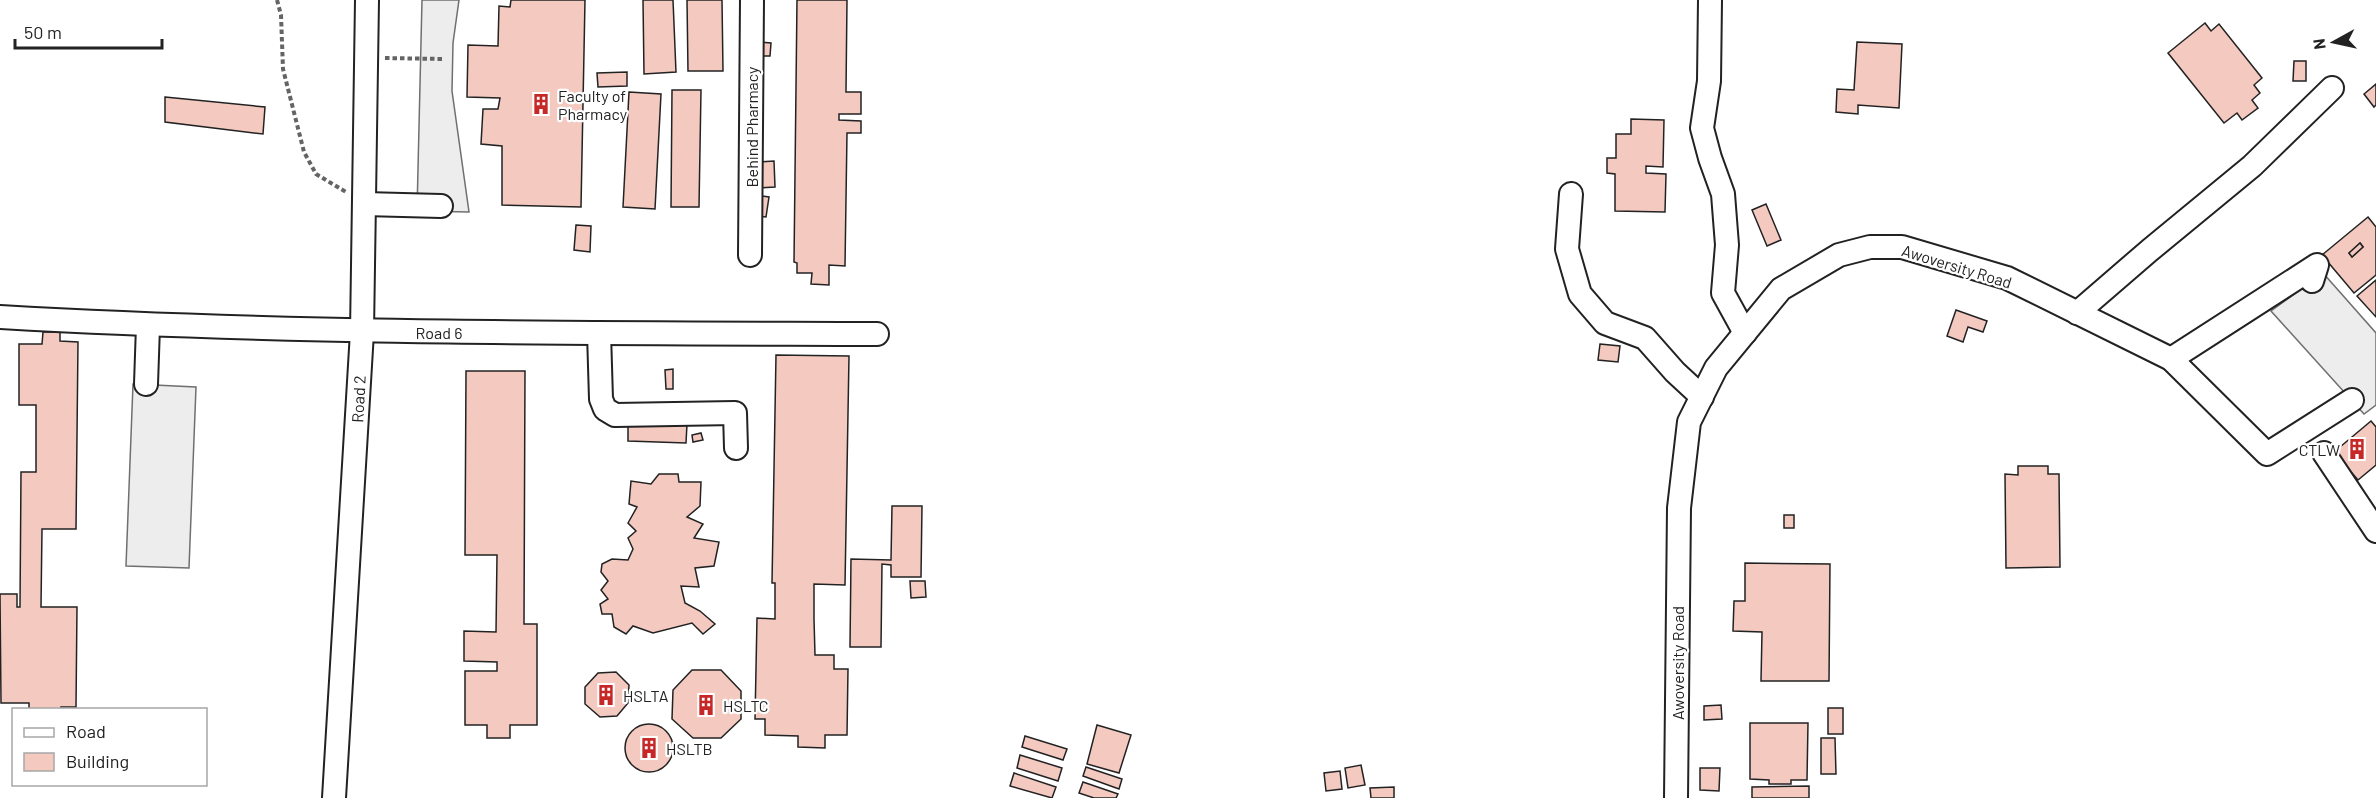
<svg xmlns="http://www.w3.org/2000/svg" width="2376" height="798" font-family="Barlow,sans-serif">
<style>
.parking{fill:#ededed;stroke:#6f6f6f;stroke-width:1.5}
.building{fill:#f3c9c0;stroke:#222;stroke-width:1.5;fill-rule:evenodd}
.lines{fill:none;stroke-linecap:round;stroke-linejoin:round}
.minor-casing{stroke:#222;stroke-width:26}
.path{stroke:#646464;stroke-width:4;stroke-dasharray:4.5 3;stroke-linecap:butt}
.minor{stroke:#fff;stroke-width:22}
.labels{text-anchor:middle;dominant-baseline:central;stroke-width:4.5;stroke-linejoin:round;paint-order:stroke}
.poi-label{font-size:16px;fill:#222;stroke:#fff;text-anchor:start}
.street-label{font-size:16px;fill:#222;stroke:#fff}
</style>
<rect width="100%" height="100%" fill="#fff"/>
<g class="parking">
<polygon points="422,0 459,0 453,43 452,91 469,212 417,211"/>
<polygon points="2323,273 2376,333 2376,405 2364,414 2271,311"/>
<polygon points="133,384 196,387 189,568 126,566"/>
</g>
<g class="building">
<polygon points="511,0 585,0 581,207 502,205 502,146 481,144 483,109 498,109 500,98 467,97 468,45 498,46 499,6 510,7"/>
<polygon points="643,0 673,0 676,72 644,74"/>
<polygon points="687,0 722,0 723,71 688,71"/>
<polygon points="797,0 847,0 846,92 861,92 861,114 839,114 839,120 861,121 861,133 847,133 845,266 829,265 829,285 811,284 812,273 797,273 797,263 794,262"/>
<polygon points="2205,23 2211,31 2219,24 2262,78 2254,85 2260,93 2252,100 2258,108 2242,120 2237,113 2224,123 2168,53"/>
<polygon points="759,42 771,43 770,56 758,56"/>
<polygon points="1857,42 1902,44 1899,108 1858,105 1858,114 1836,112 1837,89 1854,90"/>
<polygon points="2294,61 2306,61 2306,81 2293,81"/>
<polygon points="627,72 627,86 598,87 597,73"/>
<polygon points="2376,84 2376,105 2374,107 2364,94"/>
<polygon points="672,90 701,90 699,207 671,207"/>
<polygon points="629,92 661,94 655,209 623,207"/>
<polygon points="165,97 265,107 263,134 165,122"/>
<polygon points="1631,119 1664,120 1663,167 1646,166 1646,173 1666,174 1665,212 1615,211 1615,174 1607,173 1607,158 1616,158 1616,134 1631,134"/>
<polygon points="774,161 775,187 758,188 756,162"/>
<polygon points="755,195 769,197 766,217 752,215"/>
<polygon points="1766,204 1781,240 1767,246 1752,210"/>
<path d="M2368 217 2376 227V275L2354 293 2322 255ZM2360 243 2363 247 2352 257 2349 253Z"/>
<polygon points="576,225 591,226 590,252 574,250"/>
<polygon points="2360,243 2363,247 2352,257 2349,253"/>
<polygon points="2376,280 2376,317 2357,296"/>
<polygon points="1956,310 1987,321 1983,332 1968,327 1963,342 1947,336"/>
<polygon points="43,332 60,332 60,341 78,342 76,529 42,529 41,607 77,607 76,707 61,707 61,710 29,710 29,703 1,703 0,594 17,594 17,607 20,607 21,472 36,472 36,405 19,405 19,344 42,344"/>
<polygon points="1600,344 1620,346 1618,362 1598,360"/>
<polygon points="776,355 849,356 845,585 814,584 814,619 815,655 834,655 834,669 848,669 847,735 825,735 825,748 798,747 798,736 765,735 765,719 755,719 757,618 775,619 775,583 772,583"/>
<polygon points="673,369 673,389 666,389 665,370"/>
<polygon points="466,371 525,371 524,624 537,624 537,725 510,725 510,738 487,738 487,725 465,725 465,671 497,671 497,662 464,661 464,631 496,632 497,555 465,555"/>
<polygon points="2371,421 2376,427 2376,465 2358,480 2334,452"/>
<polygon points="628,422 687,424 686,443 628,441"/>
<polygon points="701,433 703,440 693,442 692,435"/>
<polygon points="2018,466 2048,466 2048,474 2059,474 2060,567 2006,568 2005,474 2018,475"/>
<polygon points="659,474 678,474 679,482 701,482 700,506 687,517 703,524 694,538 719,542 714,566 695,568 699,587 681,586 685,603 700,611 715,624 703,634 692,623 653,633 633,626 626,634 614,627 612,614 602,614 600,604 608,599 601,590 608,581 601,572 602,564 612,559 628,560 633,549 628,538 636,531 628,523 637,507 629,504 631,481 651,484"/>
<polygon points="892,506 922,506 921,577 891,577 891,565 882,564 881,647 850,647 851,559 891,560"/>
<rect x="1784" y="515" width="10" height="13"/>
<polygon points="1745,563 1830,564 1829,681 1761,681 1762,632 1733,631 1734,601 1745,601"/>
<polygon points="910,581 925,581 926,597 911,598"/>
<polygon points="692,670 721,670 741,691 741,719 721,738 693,738 672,719 673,690"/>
<polygon points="616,672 629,685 628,703 617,716 600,717 585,704 585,687 598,673"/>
<polygon points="1721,705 1722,719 1704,720 1704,706"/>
<rect x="1828" y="708" width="15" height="26"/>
<polygon points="1750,723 1808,723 1807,780 1791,780 1791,784 1769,784 1769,780 1750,779"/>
<circle cx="649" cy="748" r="24"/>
<polygon points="1097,725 1131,735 1119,773 1087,764"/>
<polygon points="1025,736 1067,749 1063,760 1022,747"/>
<polygon points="1821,738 1835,738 1836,774 1821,774"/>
<polygon points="1020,755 1062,768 1058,781 1017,768"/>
<polygon points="1361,765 1365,785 1348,788 1345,768"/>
<polygon points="1086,767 1122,779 1119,789 1083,776"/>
<polygon points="1700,768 1720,768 1719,791 1700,790"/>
<polygon points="1340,771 1342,789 1326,791 1324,773"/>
<polygon points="1014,773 1056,787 1052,798 1010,786"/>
<polygon points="1083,782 1118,794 1116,798 1094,798 1079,793"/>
<polygon points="1809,786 1809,798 1752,798 1752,787"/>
<polygon points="1394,787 1394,798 1371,798 1370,788"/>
</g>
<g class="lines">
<defs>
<g id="minor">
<polyline points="1710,0 1709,81 1702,128 1710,158 1723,194 1727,245 1723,293 1745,333"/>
<polyline points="1571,194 1567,249 1580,294 1605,323 1645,338 1675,372 1702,397"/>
<polyline points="364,204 441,206"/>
<polyline points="750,255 752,0"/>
<polyline points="2077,313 2150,250 2252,166 2332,88"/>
<path d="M0 317C292 334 585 333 877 334"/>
<polyline points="599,333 601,399 605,409 615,415 735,413 736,448"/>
<polyline points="2171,359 2317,265 2312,281"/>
<polyline points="146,384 148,326"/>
<polyline points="2324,453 2376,531"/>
<polyline points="334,798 362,332 367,0"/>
<polyline points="1676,798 1679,508 1689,422 1716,368 1781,289 1839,255 1870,247 1902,247 2007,278 2171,359 2267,454 2352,400"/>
</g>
</defs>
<use href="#minor" class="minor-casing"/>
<g class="path">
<polyline points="277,0 281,15 283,69 304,152 316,174 346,192"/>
<polyline points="385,58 444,59"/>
</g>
<use href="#minor" class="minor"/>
</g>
<defs>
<symbol id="building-bare" viewBox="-9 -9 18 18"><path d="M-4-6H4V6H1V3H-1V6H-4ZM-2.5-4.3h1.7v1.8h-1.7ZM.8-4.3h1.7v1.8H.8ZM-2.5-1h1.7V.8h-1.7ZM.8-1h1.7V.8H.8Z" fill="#c62828" stroke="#fff" stroke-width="2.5" paint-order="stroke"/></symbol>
</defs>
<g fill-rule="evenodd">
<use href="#building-bare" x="526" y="89" width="30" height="30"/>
<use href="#building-bare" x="2342" y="434" width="30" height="30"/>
<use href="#building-bare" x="591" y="680" width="30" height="30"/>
<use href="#building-bare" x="691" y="690" width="30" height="30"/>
<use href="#building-bare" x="634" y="733" width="30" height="30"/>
</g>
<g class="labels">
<g class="poi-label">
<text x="558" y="95">Faculty of<tspan x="558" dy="18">Pharmacy</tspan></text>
<text x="2340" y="449" text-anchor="end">CTLW</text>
<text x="623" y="695">HSLTA</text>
<text x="723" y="705">HSLTC</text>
<text x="666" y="748">HSLTB</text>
</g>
<g class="street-label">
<text transform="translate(751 127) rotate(-90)">Behind Pharmacy</text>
<text transform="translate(1957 266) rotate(17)">Awoversity Road</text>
<text x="439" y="332">Road 6</text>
<text transform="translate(358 399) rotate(-87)">Road 2</text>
<text transform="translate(1677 663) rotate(-90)">Awoversity Road</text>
</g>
</g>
<rect x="12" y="708" width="195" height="78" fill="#ffffff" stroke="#a7a7a7" stroke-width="1.5"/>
<rect x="24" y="728" width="30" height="9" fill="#ffffff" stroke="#a7a7a7" stroke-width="1.5"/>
<text x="66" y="738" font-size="18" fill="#222222">Road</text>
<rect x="24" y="753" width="30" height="18" fill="#f3c9c0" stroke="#a7a7a7" stroke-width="1.5"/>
<text x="66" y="768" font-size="18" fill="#222222">Building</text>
<g transform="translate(2334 42) rotate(262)" stroke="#ffffff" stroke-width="4.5" paint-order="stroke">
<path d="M0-4.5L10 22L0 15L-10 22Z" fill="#222222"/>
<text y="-9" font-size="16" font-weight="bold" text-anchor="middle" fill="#222222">N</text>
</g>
<path d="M15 39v9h147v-9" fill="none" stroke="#222222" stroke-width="3"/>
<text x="24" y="39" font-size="18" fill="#222222" stroke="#ffffff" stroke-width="4.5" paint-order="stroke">50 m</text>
</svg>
